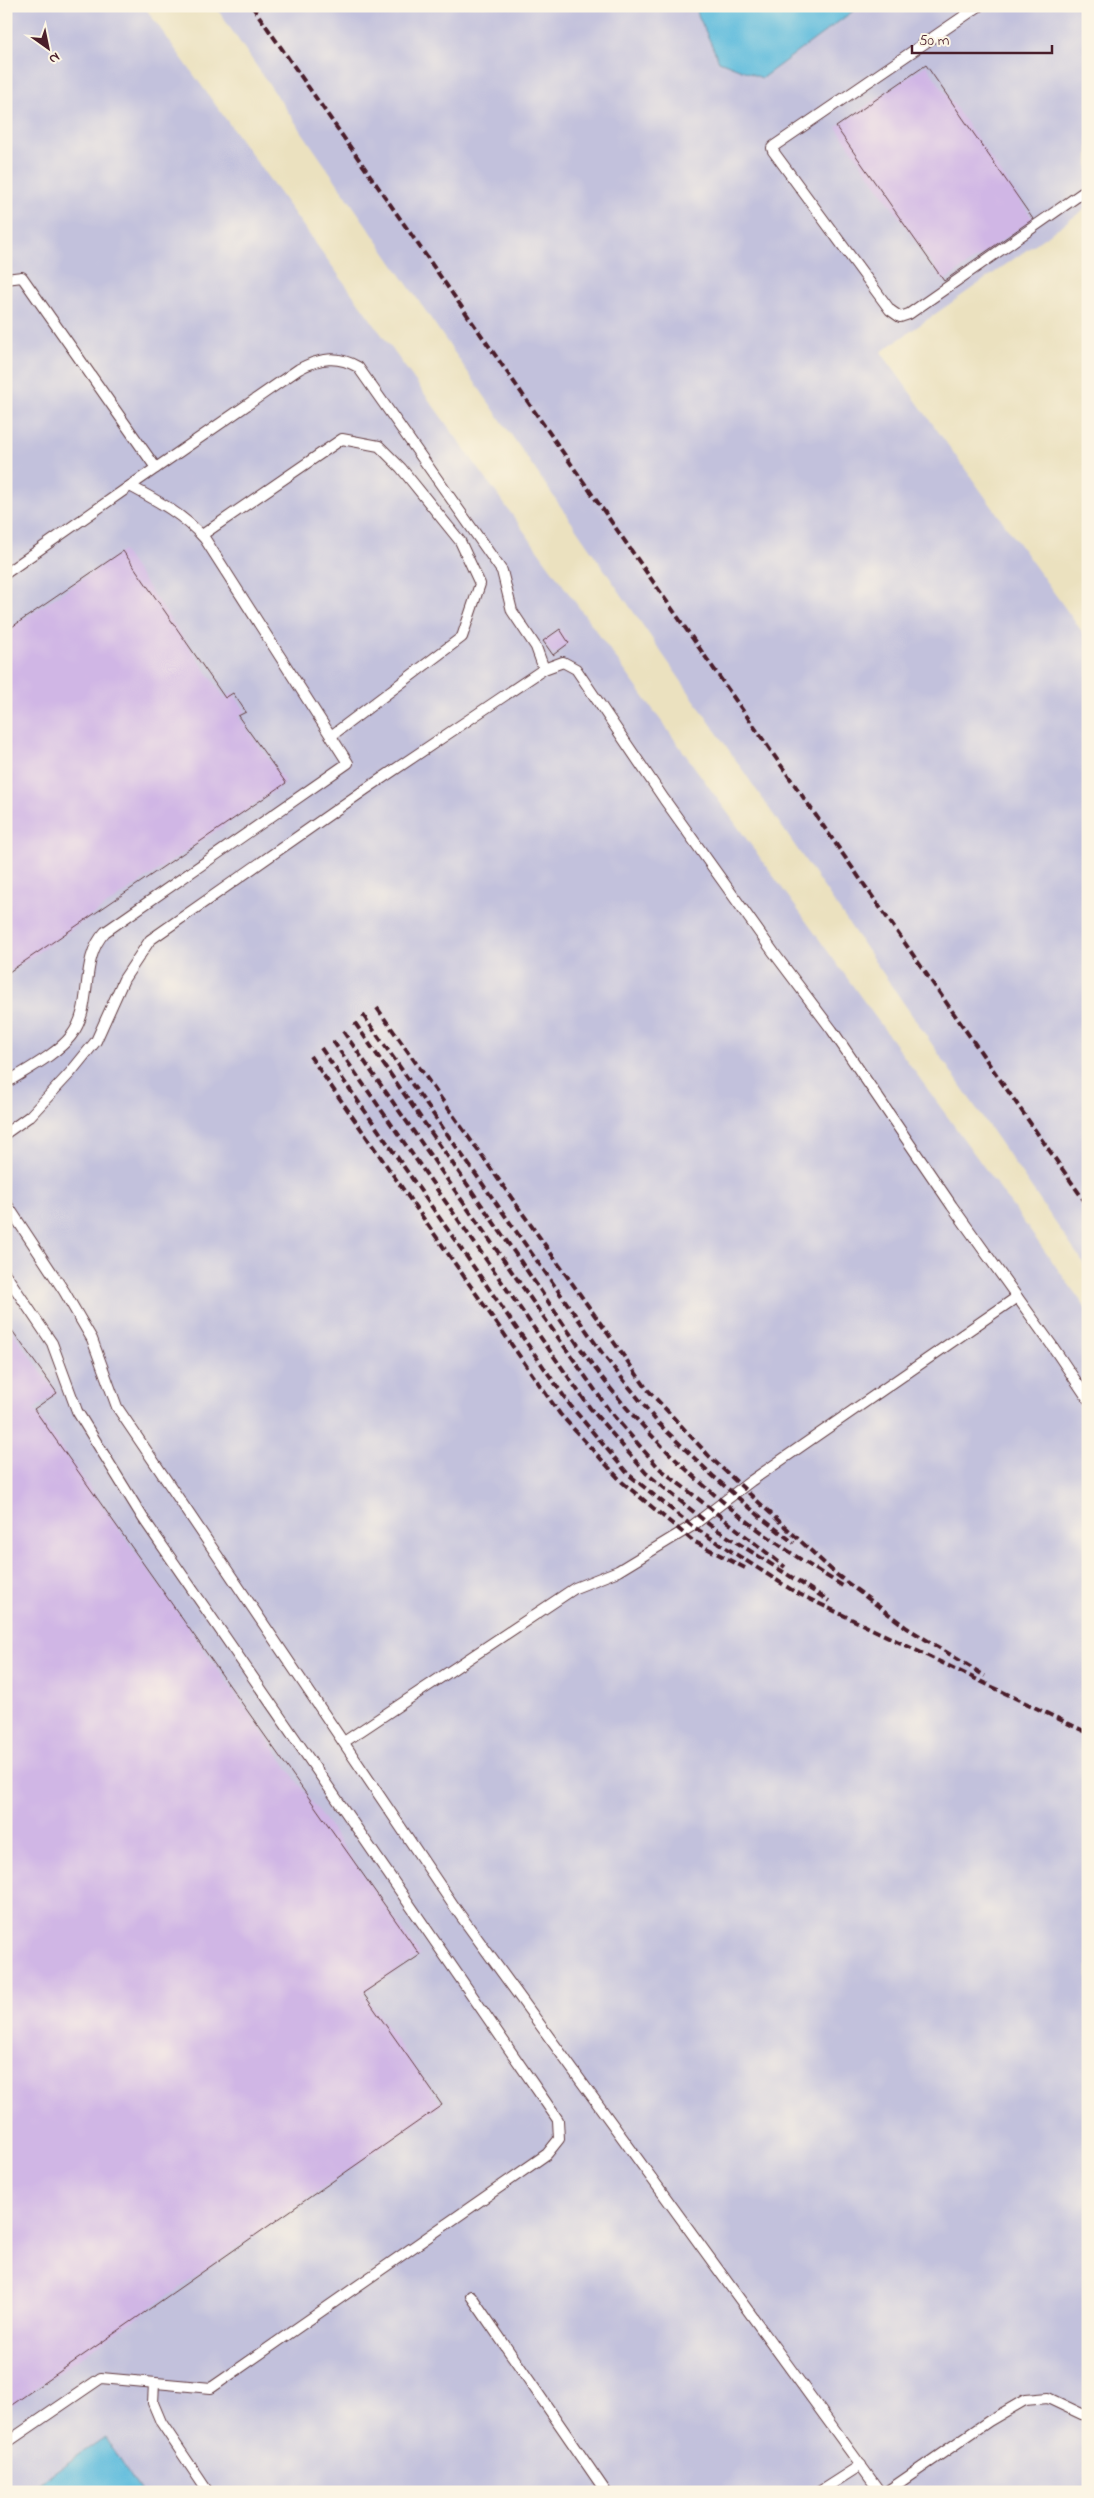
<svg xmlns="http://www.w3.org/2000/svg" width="1094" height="2498" font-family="'Indie Flower',sans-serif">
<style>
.industrial{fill:#c2c1dc}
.water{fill:#5fbcdd;stroke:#546e84}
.building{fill:#d0b6e5}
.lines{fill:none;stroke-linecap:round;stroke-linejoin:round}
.service-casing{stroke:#623c41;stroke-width:12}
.service{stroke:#fff;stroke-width:10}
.rail{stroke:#4a1f2b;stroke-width:4;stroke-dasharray:8 4;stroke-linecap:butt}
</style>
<rect width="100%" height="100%" fill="#fcf5e5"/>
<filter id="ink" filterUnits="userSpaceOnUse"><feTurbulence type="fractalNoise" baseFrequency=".02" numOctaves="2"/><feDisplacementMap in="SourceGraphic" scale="10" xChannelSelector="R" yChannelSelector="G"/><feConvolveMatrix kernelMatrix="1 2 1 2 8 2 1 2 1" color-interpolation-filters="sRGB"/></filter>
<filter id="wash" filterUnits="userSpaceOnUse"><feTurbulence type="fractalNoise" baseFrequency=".0096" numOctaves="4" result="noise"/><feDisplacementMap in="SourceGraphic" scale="20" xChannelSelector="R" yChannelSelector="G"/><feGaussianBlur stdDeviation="1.12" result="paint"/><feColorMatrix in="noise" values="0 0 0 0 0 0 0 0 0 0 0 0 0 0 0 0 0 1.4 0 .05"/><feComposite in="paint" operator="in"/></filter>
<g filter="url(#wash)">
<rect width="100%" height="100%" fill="#ebe1bf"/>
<g class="industrial">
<polygon points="6,6 144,6 1088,1311 1088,2492 6,2492"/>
<polygon points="215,6 1088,6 1088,207 881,352 1088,640 1088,1270"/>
</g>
<g class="water">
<polygon points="694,6 860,6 762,78 719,61"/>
<polygon points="105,2437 141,2492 25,2492"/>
</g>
<g id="blocks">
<g class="building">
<polygon points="926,65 1033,219 944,281 836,127"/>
<polygon points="123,551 225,698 233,693 246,712 238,716 286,783 6,974 6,631"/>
<polygon points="560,629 569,643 553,655 543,641"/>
<polygon points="6,1322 57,1393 34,1409 420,1955 363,1993 442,2105 6,2409"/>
</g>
</g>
</g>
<g filter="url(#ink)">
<use href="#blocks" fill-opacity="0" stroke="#623c41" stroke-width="1"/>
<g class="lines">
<defs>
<g id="service">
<polyline points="979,6 774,146 772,148 773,151 890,310 900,317 909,314 1088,189"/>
<polyline points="6,279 22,277 156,468"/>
<path d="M130 486 299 369C320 358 337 355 358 367L502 571 512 611 536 647 544 669"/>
<polyline points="202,535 342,439 379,446 401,468 460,541 480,584 462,637 331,736"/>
<path d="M6 573 130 486C158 501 184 515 205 539L348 763 105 932C78 961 95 1006 71 1036 57 1054 26 1070 6 1083"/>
<polyline points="6,1133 30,1116 70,1073 96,1041 124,979 150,940 366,789 544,669 563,662 576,669 664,799 774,953 832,1030 952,1206 1053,1347 1088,1399"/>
<polyline points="6,1203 64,1291 92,1339 117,1407 458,1912 880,2492"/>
<polyline points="6,1275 52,1343 77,1411 143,1518 558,2120 559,2139 547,2154 211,2388 101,2378 6,2443"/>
<polyline points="344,1742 575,1588 618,1571 692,1526 751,1481 1017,1297"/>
<polyline points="471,2296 606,2492"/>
<polyline points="154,2383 153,2403 161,2422 208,2492"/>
<polyline points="819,2492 861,2465"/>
<polyline points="886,2492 989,2421 1025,2400 1048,2398 1088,2417"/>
</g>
</defs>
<use href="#service" class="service-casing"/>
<use href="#service" class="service"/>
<g class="rail">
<polyline points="252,6 1088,1206"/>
<polyline points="377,1008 647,1389 710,1457 837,1575 907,1628 985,1676"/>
<polyline points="363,1015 605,1357 658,1423 713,1476 764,1520 794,1543"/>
<path d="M355 1023C410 1103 466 1182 521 1262 559 1317 595 1374 640 1423 701 1489 766 1540 843 1586"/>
<polyline points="343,1031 611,1413 659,1468 785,1567"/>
<polyline points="333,1041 590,1408 646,1473 711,1526 829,1601"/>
<polyline points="321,1048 570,1405 628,1474 692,1526 795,1592 1088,1733"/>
<polyline points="310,1056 560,1414 622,1482 693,1541 745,1568"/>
</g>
</g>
</g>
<rect width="1094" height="2498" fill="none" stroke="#fcf5e5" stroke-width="25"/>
<g transform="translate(48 48) rotate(147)" stroke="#fcf5e5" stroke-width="4" paint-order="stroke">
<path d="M0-4L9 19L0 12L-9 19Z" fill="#4a1f2b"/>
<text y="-8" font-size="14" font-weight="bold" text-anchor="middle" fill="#4a1f2b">N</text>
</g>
<path d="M912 45v8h140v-8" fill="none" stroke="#4a1f2b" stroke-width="2.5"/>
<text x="919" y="45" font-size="15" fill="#4a1f2b" stroke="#fcf5e5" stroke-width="4" paint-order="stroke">50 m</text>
</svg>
